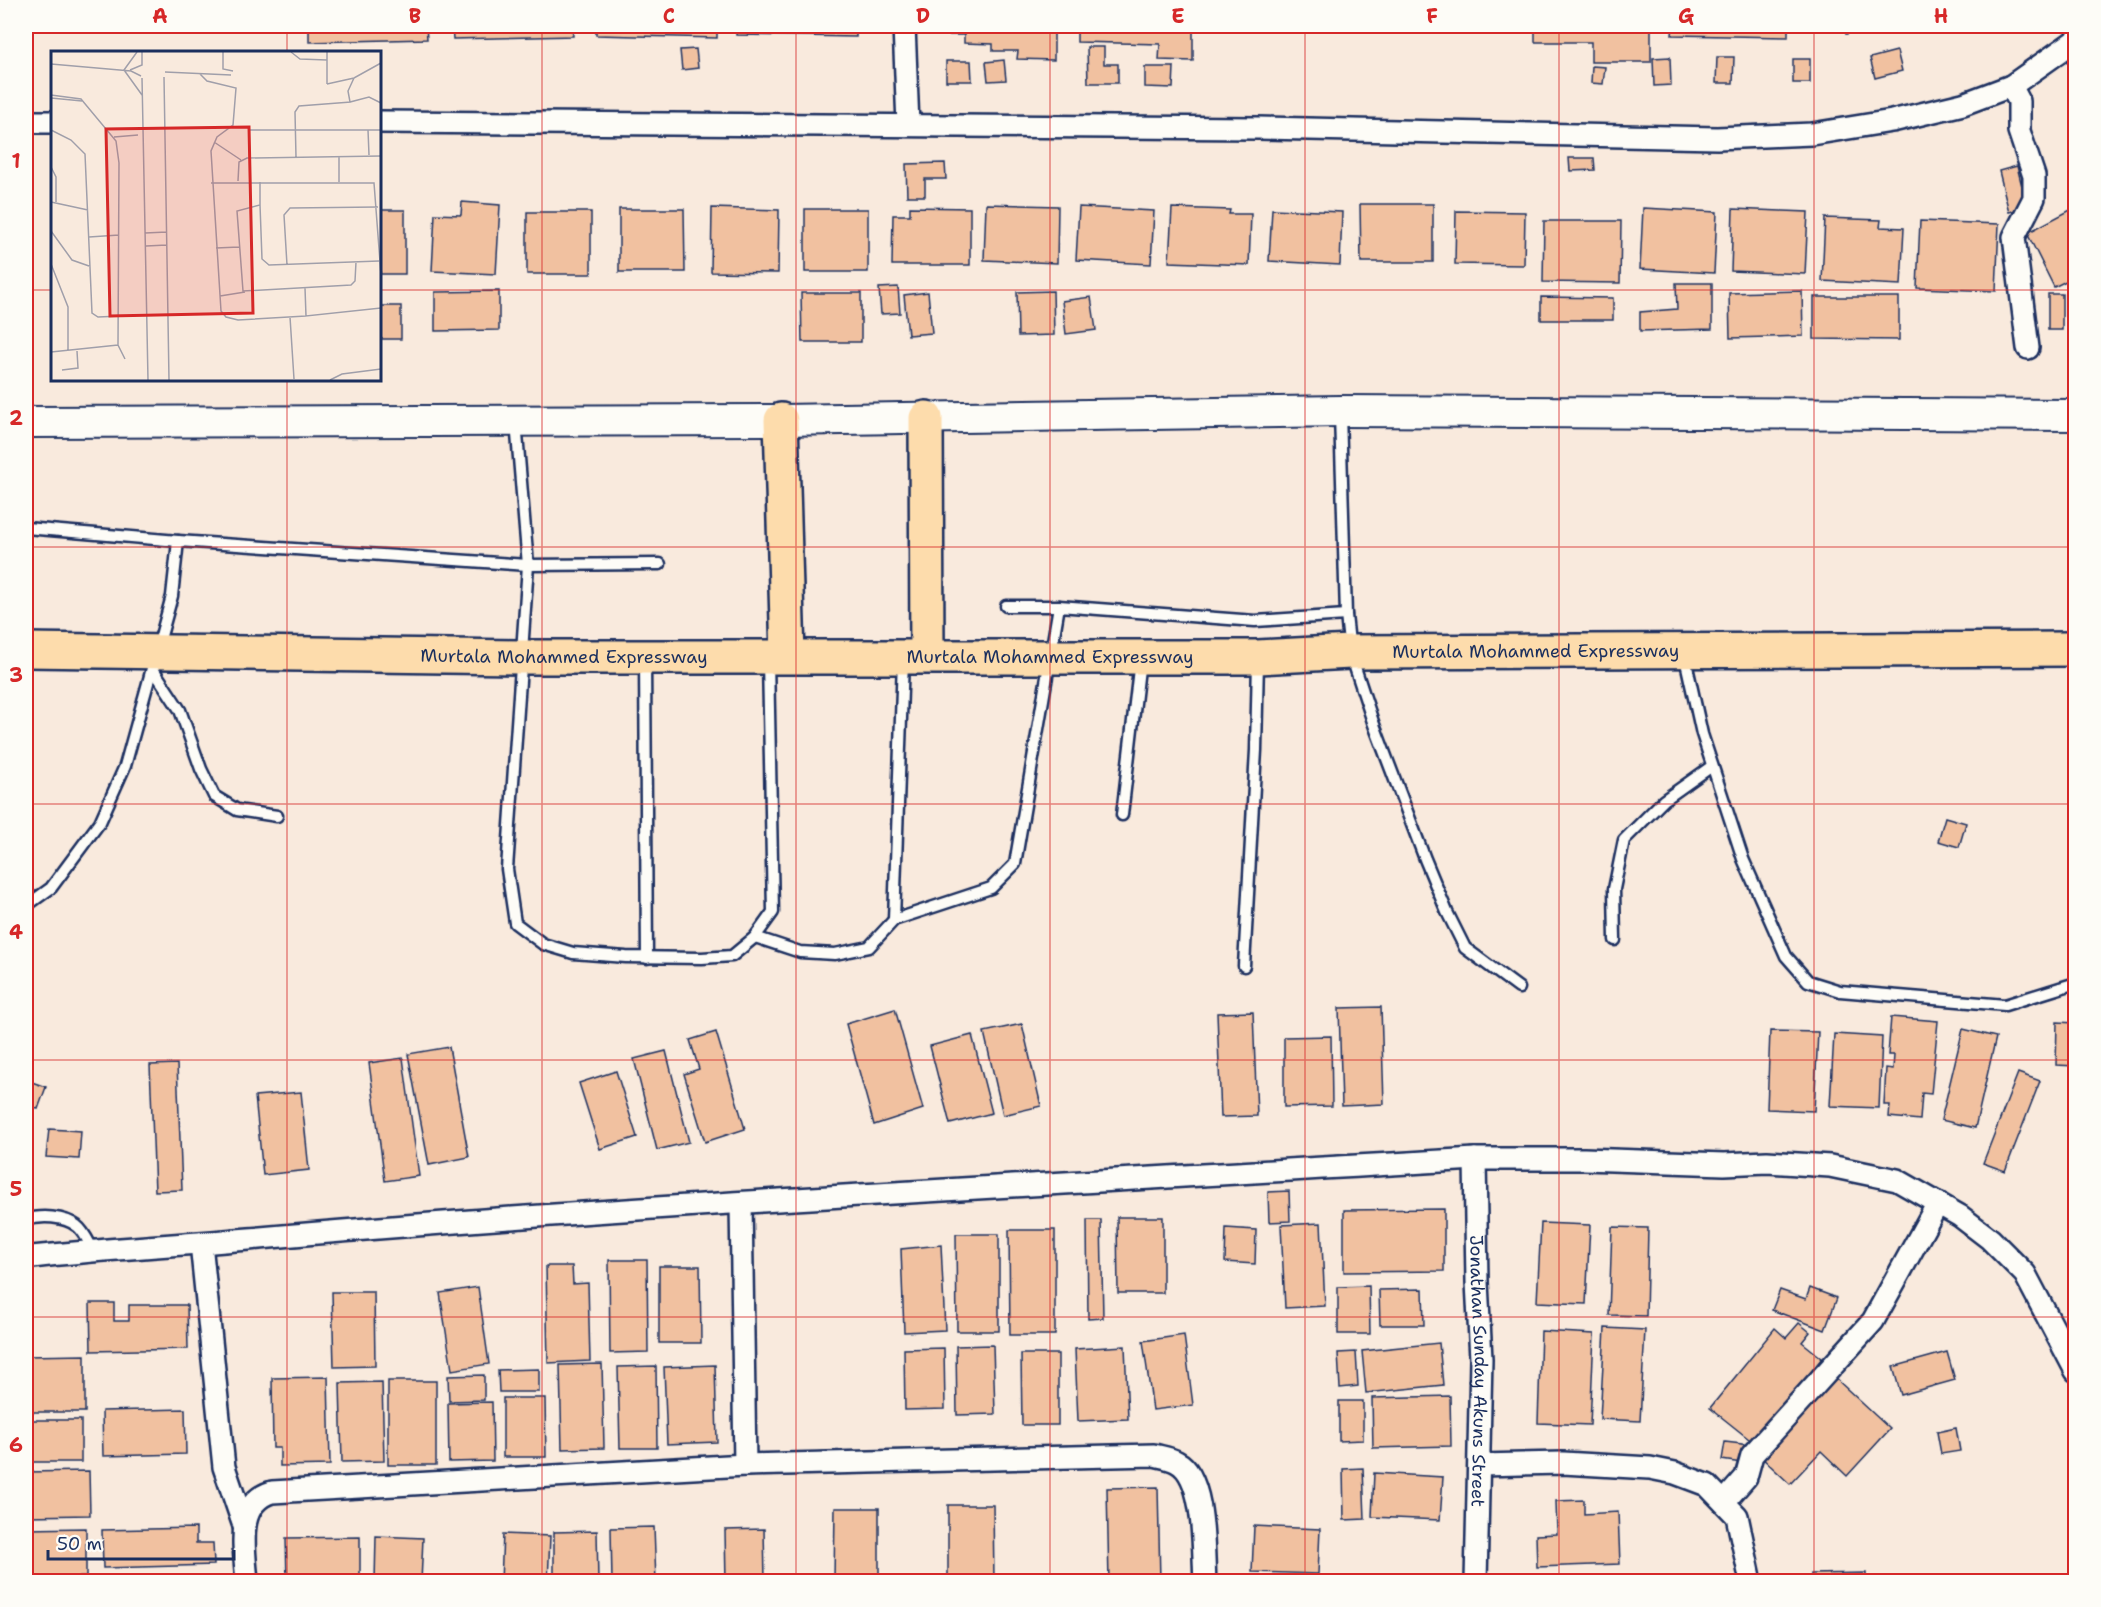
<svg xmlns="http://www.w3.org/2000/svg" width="2101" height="1607" font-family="'Shantell Sans',sans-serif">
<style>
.building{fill:#f1c1a0;stroke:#1b2f5e;stroke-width:1.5}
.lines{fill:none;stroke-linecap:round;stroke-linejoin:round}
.service-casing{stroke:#1b2f5e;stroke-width:15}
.minor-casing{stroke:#1b2f5e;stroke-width:26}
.secondary-casing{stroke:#1b2f5e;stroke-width:34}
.primary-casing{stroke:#1b2f5e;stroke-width:38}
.service{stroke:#fdfcf7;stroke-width:10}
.minor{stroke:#fdfcf7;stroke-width:21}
.secondary{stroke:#fdfcf7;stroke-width:30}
.primary{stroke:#fddcac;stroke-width:33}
.grid{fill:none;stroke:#d62828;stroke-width:1.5;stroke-opacity:0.55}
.labels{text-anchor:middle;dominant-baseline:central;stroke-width:5;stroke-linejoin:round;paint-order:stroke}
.street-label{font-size:18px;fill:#1b2f5e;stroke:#fdfcf7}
.inset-road{fill:none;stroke:#a09faa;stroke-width:1.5}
.view{fill:#d62828;fill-opacity:0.15;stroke:#d62828;stroke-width:3}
.inset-edge{fill:none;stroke:#1b2f5e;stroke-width:3}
.neatline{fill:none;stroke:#d62828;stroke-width:2}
.grid-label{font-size:20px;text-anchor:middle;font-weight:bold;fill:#d62828}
</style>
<rect width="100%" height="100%" fill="#f9eadd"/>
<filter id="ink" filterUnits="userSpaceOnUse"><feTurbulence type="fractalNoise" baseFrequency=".0167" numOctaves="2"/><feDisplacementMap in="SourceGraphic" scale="12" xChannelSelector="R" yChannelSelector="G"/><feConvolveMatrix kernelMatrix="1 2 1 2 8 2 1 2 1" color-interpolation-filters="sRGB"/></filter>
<g filter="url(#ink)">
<g class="building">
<polygon points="309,26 426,26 427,39 309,42"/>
<polygon points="452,26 572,26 573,36 453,39"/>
<polygon points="596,26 717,26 717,38 596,35"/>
<polygon points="736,26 856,26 856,37 736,35"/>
<polygon points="939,26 1054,26 1054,60 1017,59 1018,51 993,51 993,44 964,43 964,35 939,35"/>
<polygon points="1077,26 1193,26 1193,61 1159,60 1160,44 1077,42"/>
<polygon points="1535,26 1651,26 1651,62 1591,62 1591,42 1535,42"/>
<polygon points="1673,26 1788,26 1788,37 1672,35"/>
<polygon points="1844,26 1876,26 1846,34"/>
<polygon points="1087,47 1104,47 1104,64 1118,64 1118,83 1088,83"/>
<polygon points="696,49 698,68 682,70 680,50"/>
<polygon points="1897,51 1902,71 1875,78 1870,58"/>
<polygon points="1670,57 1671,85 1654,86 1653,58"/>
<polygon points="1717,57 1734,57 1733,83 1716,83"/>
<rect x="1793" y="59" width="17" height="24"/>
<polygon points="1004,60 1006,80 988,81 986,62"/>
<polygon points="946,61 971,61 972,81 946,81"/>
<polygon points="1592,66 1605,67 1603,84 1591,83"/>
<polygon points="1145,67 1174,67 1173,88 1145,87"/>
<polygon points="1569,158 1594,158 1595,170 1570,171"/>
<polygon points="945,163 946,179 925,179 925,196 907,196 906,164"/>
<polygon points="2017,166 2027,207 2009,212 1999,171"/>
<polygon points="462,202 500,205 496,274 432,271 435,214 461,215"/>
<polygon points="986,204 1058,206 1057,263 984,260"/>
<polygon points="1360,204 1433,204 1433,262 1361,262"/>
<polygon points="26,205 32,205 33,272 26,272"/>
<polygon points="910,207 970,208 970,265 892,265 893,215 910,215"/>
<polygon points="1079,207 1154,211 1151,264 1076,260"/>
<polygon points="2076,207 2076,276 2054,287 2027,233"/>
<polygon points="712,208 779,210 778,273 711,272"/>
<polygon points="1172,208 1230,210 1229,214 1251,214 1249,265 1169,262"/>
<polygon points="1643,208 1717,212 1714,273 1640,269"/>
<polygon points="619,209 684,209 685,272 619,272"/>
<rect x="805" y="209" width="63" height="63"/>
<polygon points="1272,209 1342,212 1340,265 1269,261"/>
<polygon points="1733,209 1808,212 1805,274 1731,271"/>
<rect x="380" y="210" width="25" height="64"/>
<polygon points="1456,211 1525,212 1524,265 1455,264"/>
<rect x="527" y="212" width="64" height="62"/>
<polygon points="1825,218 1881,220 1880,227 1904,228 1901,285 1822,281"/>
<polygon points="1544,221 1621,221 1620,283 1543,282"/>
<polygon points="1920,221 1999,224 1996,291 1917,288"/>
<polygon points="1676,283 1712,283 1712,329 1640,331 1640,312 1677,309"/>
<polygon points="898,287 900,313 881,314 879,288"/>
<polygon points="499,291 499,330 435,331 435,292"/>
<polygon points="1053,291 1054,335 1018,336 1017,292"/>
<polygon points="1802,291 1803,336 1730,338 1729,293"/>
<polygon points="928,292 932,333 908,335 904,295"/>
<polygon points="801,293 861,293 861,342 802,342"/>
<rect x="2048" y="294" width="14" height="36"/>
<polygon points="1091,297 1096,330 1066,334 1062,301"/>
<polygon points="1541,297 1613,298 1613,320 1541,320"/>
<polygon points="1814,297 1899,297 1899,340 1814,339"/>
<rect x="380" y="306" width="21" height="33"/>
<polygon points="1945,817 1966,823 1959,847 1938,841"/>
<polygon points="1381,1007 1384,1104 1342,1106 1339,1008"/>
<polygon points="895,1009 923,1109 874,1125 846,1024"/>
<polygon points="1253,1012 1257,1116 1221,1117 1217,1013"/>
<polygon points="1891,1017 1938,1021 1931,1094 1922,1093 1920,1120 1889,1117 1890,1105 1884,1105 1886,1068 1893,1069 1894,1055 1888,1055"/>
<polygon points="2057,1022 2076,1023 2076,1066 2056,1065"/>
<polygon points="1022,1024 1041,1106 1003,1115 984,1032"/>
<polygon points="1963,1029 1996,1037 1975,1128 1941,1120"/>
<polygon points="1770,1031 1818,1032 1814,1111 1767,1109"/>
<polygon points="716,1032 745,1129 705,1142 684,1074 699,1069 690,1040"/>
<polygon points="1834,1034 1882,1037 1879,1108 1830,1106"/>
<polygon points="972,1035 992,1113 950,1124 930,1046"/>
<polygon points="1331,1036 1332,1106 1284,1107 1284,1037"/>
<polygon points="449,1047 469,1157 429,1165 408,1054"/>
<polygon points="666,1051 689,1142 657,1150 634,1059"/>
<polygon points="403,1058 419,1176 385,1181 369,1063"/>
<polygon points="177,1064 182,1190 155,1191 150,1065"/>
<polygon points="616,1071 637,1137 600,1149 579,1083"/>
<polygon points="2018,1073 2040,1081 2005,1171 1983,1163"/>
<polygon points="26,1080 46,1087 38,1109 26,1105"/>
<polygon points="301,1092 309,1170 263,1175 255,1096"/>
<polygon points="49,1129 81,1131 79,1159 46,1157"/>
<polygon points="1289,1191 1290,1221 1269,1222 1268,1192"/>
<polygon points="1444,1209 1444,1271 1344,1272 1344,1210"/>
<polygon points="1117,1217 1163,1217 1163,1293 1118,1293"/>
<polygon points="1087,1220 1101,1220 1103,1318 1088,1319"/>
<polygon points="1321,1223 1325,1306 1285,1308 1281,1225"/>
<polygon points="1541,1223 1590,1225 1586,1304 1537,1302"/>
<polygon points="1612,1227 1648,1228 1646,1316 1609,1315"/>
<polygon points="1226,1228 1256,1230 1255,1264 1225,1262"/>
<polygon points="1009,1230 1055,1230 1055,1335 1010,1335"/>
<polygon points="956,1234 999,1234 999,1331 957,1331"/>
<polygon points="941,1245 945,1330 904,1332 901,1249"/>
<polygon points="609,1260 647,1260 648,1352 610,1353"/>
<polygon points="546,1266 572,1266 573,1284 588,1283 590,1361 548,1363"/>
<polygon points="659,1266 700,1266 701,1343 659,1343"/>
<polygon points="1369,1286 1370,1334 1338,1334 1338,1287"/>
<polygon points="478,1287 489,1364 452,1370 440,1293"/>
<polygon points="1810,1288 1837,1298 1825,1330 1772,1310 1780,1290 1806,1299"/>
<polygon points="1423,1289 1424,1325 1380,1325 1379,1290"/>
<polygon points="332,1292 374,1292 375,1366 334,1367"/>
<polygon points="90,1303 114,1303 114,1321 129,1321 129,1305 187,1305 188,1349 91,1351"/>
<polygon points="1799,1323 1810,1332 1802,1342 1822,1358 1754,1443 1710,1408 1775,1328 1786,1338"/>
<polygon points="1605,1328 1645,1330 1640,1421 1600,1419"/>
<polygon points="1541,1331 1594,1334 1590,1425 1538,1423"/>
<polygon points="1184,1335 1193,1405 1153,1410 1143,1341"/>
<polygon points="1439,1343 1443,1385 1366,1393 1362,1351"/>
<polygon points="993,1345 995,1414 957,1415 956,1346"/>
<polygon points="1125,1346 1128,1419 1078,1421 1075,1349"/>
<polygon points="944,1348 945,1409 905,1410 904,1349"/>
<polygon points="1356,1352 1358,1386 1340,1388 1338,1353"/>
<polygon points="1947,1352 1955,1380 1901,1395 1893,1367"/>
<polygon points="1021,1354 1058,1354 1058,1425 1022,1425"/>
<polygon points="85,1355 85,1412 26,1412 26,1356"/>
<polygon points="602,1364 604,1448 562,1449 560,1365"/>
<polygon points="715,1365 717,1442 667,1444 664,1367"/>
<polygon points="656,1366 657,1448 620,1448 618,1367"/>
<polygon points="539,1369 539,1392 499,1392 498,1370"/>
<polygon points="484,1375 484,1400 449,1401 448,1376"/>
<polygon points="1833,1376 1890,1429 1847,1476 1821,1451 1790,1484 1759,1455"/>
<polygon points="328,1377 330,1465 280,1466 280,1448 273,1448 272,1378"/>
<rect x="388" y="1381" width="48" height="84"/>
<polygon points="382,1382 384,1461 342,1462 340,1383"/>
<polygon points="1450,1396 1451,1446 1373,1448 1372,1398"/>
<polygon points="503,1398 545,1398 546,1457 503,1457"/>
<polygon points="1339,1401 1363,1401 1363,1440 1339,1441"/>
<polygon points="492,1402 493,1461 449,1462 448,1403"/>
<polygon points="185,1409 186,1454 103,1456 102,1411"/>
<rect x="26" y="1420" width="55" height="42"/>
<polygon points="1956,1428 1960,1451 1941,1454 1937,1432"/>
<polygon points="1725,1442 1750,1445 1748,1464 1722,1460"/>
<polygon points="1363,1468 1365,1519 1344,1520 1343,1469"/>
<polygon points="89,1471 90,1515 26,1516 26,1472"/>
<polygon points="1374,1473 1443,1477 1440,1520 1372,1517"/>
<polygon points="1158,1487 1160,1582 1109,1582 1107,1488"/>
<polygon points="1584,1500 1584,1514 1618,1512 1620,1564 1537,1567 1536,1535 1557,1534 1556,1501"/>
<polygon points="948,1505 993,1505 994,1582 948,1582"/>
<polygon points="835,1508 879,1508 879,1582 834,1582"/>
<polygon points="1254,1526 1320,1529 1318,1574 1252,1572"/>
<polygon points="654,1527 656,1582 612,1582 611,1528"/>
<polygon points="86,1528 86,1577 29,1578 28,1529"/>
<polygon points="196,1528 196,1543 213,1543 214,1565 103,1568 102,1530"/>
<polygon points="764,1529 765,1582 726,1582 725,1530"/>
<polygon points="597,1531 598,1582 554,1582 554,1532"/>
<polygon points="503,1534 550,1536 548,1582 501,1582"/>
<polygon points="376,1536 423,1538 421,1582 375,1582"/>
<polygon points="360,1537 360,1582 287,1582 286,1538"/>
<polygon points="1866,1573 1866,1582 1811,1582 1811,1574"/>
</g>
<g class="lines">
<defs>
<g id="service">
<polyline points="1340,414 1346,615 1350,652 1373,722 1425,859 1447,912 1465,948 1519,988"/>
<polyline points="516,422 528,565 507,869 515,923 543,944 573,953 626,957 702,958 732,956 755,937 773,912 768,660"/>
<polyline points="26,528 178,541 528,565 660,564"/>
<polyline points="1006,606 1059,606 1255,621 1346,615"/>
<polyline points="1684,653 1702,734 1743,859 1786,956 1808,981 1840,991 2005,1005 2076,983"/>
<polyline points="645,660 647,958"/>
<polyline points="153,669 180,710 201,769 214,796 237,810 277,816"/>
<polyline points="1122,815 1140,660"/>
<polyline points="26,906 51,888 100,822 125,766 172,596 178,541"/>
<polyline points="894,920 903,660"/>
<polyline points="755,937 800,952 835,954 869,947 894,920 991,888 1015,864 1059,606"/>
<polyline points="1615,940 1614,889 1624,840 1664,800 1712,766"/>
<polyline points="1244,966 1256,750 1258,660"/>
<path d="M26 1220C41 1215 64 1216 77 1226 84 1231 89 1243 93 1250"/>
</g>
<g id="minor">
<polyline points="904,26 908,125"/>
<polyline points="2011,86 2019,101 2019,131 2034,176 2034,198 2014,237 2028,348"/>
<polyline points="26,122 52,122"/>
<polyline points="380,122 1258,128 1717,138 1812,134 1892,121 1963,104 2011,86 2076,40"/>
<path id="s1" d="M1475 1159 1477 1282 1481 1359 1476 1582"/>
<polyline points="741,1203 745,1465"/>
<polyline points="201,1243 224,1467 244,1526"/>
<path d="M26 1259 32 1257C104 1249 177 1245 249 1239 657 1203 1066 1184 1475 1159H1584L1724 1164 1767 1162 1830 1166 1897 1180 1960 1216 1990 1239 2025 1274 2076 1371"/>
<polyline points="1480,1465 1563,1463 1650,1468 1675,1473 1707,1485 1737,1516 1751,1582"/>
<polyline points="1724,1502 1746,1477 1752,1455 1873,1321 1938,1203"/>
<path d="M247 1582C245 1551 234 1503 272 1492L745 1465 1154 1455C1161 1457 1170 1458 1177 1462 1206 1477 1203 1552 1205 1582"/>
</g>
<polyline id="secondary" points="26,422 781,420 1340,411 2076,415"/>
<g id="primary">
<polyline points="926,418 927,656"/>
<polyline points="781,420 788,656"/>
<path id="s2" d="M26 650 521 657H1258L1350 652 2076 649"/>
</g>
</defs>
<use href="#service" class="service-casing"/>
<use href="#minor" class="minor-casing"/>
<use href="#secondary" class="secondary-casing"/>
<use href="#primary" class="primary-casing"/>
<use href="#service" class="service"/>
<use href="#minor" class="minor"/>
<use href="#secondary" class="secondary"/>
<use href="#primary" class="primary"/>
</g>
</g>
<path class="grid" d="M287 26V52M542 26V1582M796 26V1582M1050 26V1582M1305 26V1582M1559 26V1582M1814 26V1582M26 290H52M380 290H2076M287 380V1582M26 547H2076M26 804H2076M26 1060H2076M26 1317H2076"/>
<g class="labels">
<g class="street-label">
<text stroke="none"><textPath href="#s2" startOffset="1510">Murtala Mohammed Expressway</textPath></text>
<text stroke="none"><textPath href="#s2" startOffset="538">Murtala Mohammed Expressway</textPath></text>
<text stroke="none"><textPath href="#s2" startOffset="1024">Murtala Mohammed Expressway</textPath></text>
<text stroke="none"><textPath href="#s1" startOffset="212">Jonathan Sunday Akuns Street</textPath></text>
</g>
</g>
<g transform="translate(51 51)">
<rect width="330" height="330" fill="#f9eadd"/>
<path class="inset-road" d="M172 1V18L182 20M240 1 249 8 276 9M276 1V33M0 13 80 20 90 25M73 19 91 44M73 19 86 1M79 19 91 14V1M114 21 180 24M149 23 156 30 185 37 182 74 166 86 160 100 170 260 175 266 187 269 255 265M113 26 118 329M91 27 97 329M303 27 297 40 299 51 318 46 330 52M276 33 303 27 330 12M0 44 30 48 65 90 68 112 67 294 74 308M0 47 31 50M0 79 20 89 34 103 41 262 47 266 70 265M198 79H330M317 79 318 104M63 86 87 84M163 91 190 109M245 106 244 61 248 55 300 51M0 116 5 126V151M187 130 188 111 196 107 330 105M209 131V154L186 160 192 240 300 234 304 230 305 211M288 131V106M160 132H323L330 224M0 151 37 159M209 154 211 208 218 214 328 210M0 180 21 209 38 215M94 182 116 181M38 186 68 184M95 195 116 194M165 197 188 196M0 213 17 256V300M236 214 233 164 239 157 327 156M254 237 255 265 330 257M169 245 194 241M239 266 243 328M0 301 67 294M11 319 27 317 26 300M279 329 291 323 330 318"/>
<path class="view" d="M198 76 202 262 59 265 55 78Z"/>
<rect width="330" height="330" class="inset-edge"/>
</g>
<rect width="2101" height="1607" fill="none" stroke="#fdfcf7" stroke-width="66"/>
<path d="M48 1550v9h186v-9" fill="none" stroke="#1b2f5e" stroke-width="3"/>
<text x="57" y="1550" font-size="18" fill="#1b2f5e" stroke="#fdfcf7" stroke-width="4.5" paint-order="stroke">50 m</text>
<rect x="33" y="33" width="2035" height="1541" class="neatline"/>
<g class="grid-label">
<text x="160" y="23">A</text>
<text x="415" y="23">B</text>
<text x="669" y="23">C</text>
<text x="923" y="23">D</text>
<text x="1178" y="23">E</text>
<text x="1432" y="23">F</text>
<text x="1686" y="23">G</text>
<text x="1941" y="23">H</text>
<text x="16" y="168">1</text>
<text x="16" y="425">2</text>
<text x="16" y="682">3</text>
<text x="16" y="939">4</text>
<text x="16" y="1196">5</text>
<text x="16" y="1452">6</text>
</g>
</svg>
